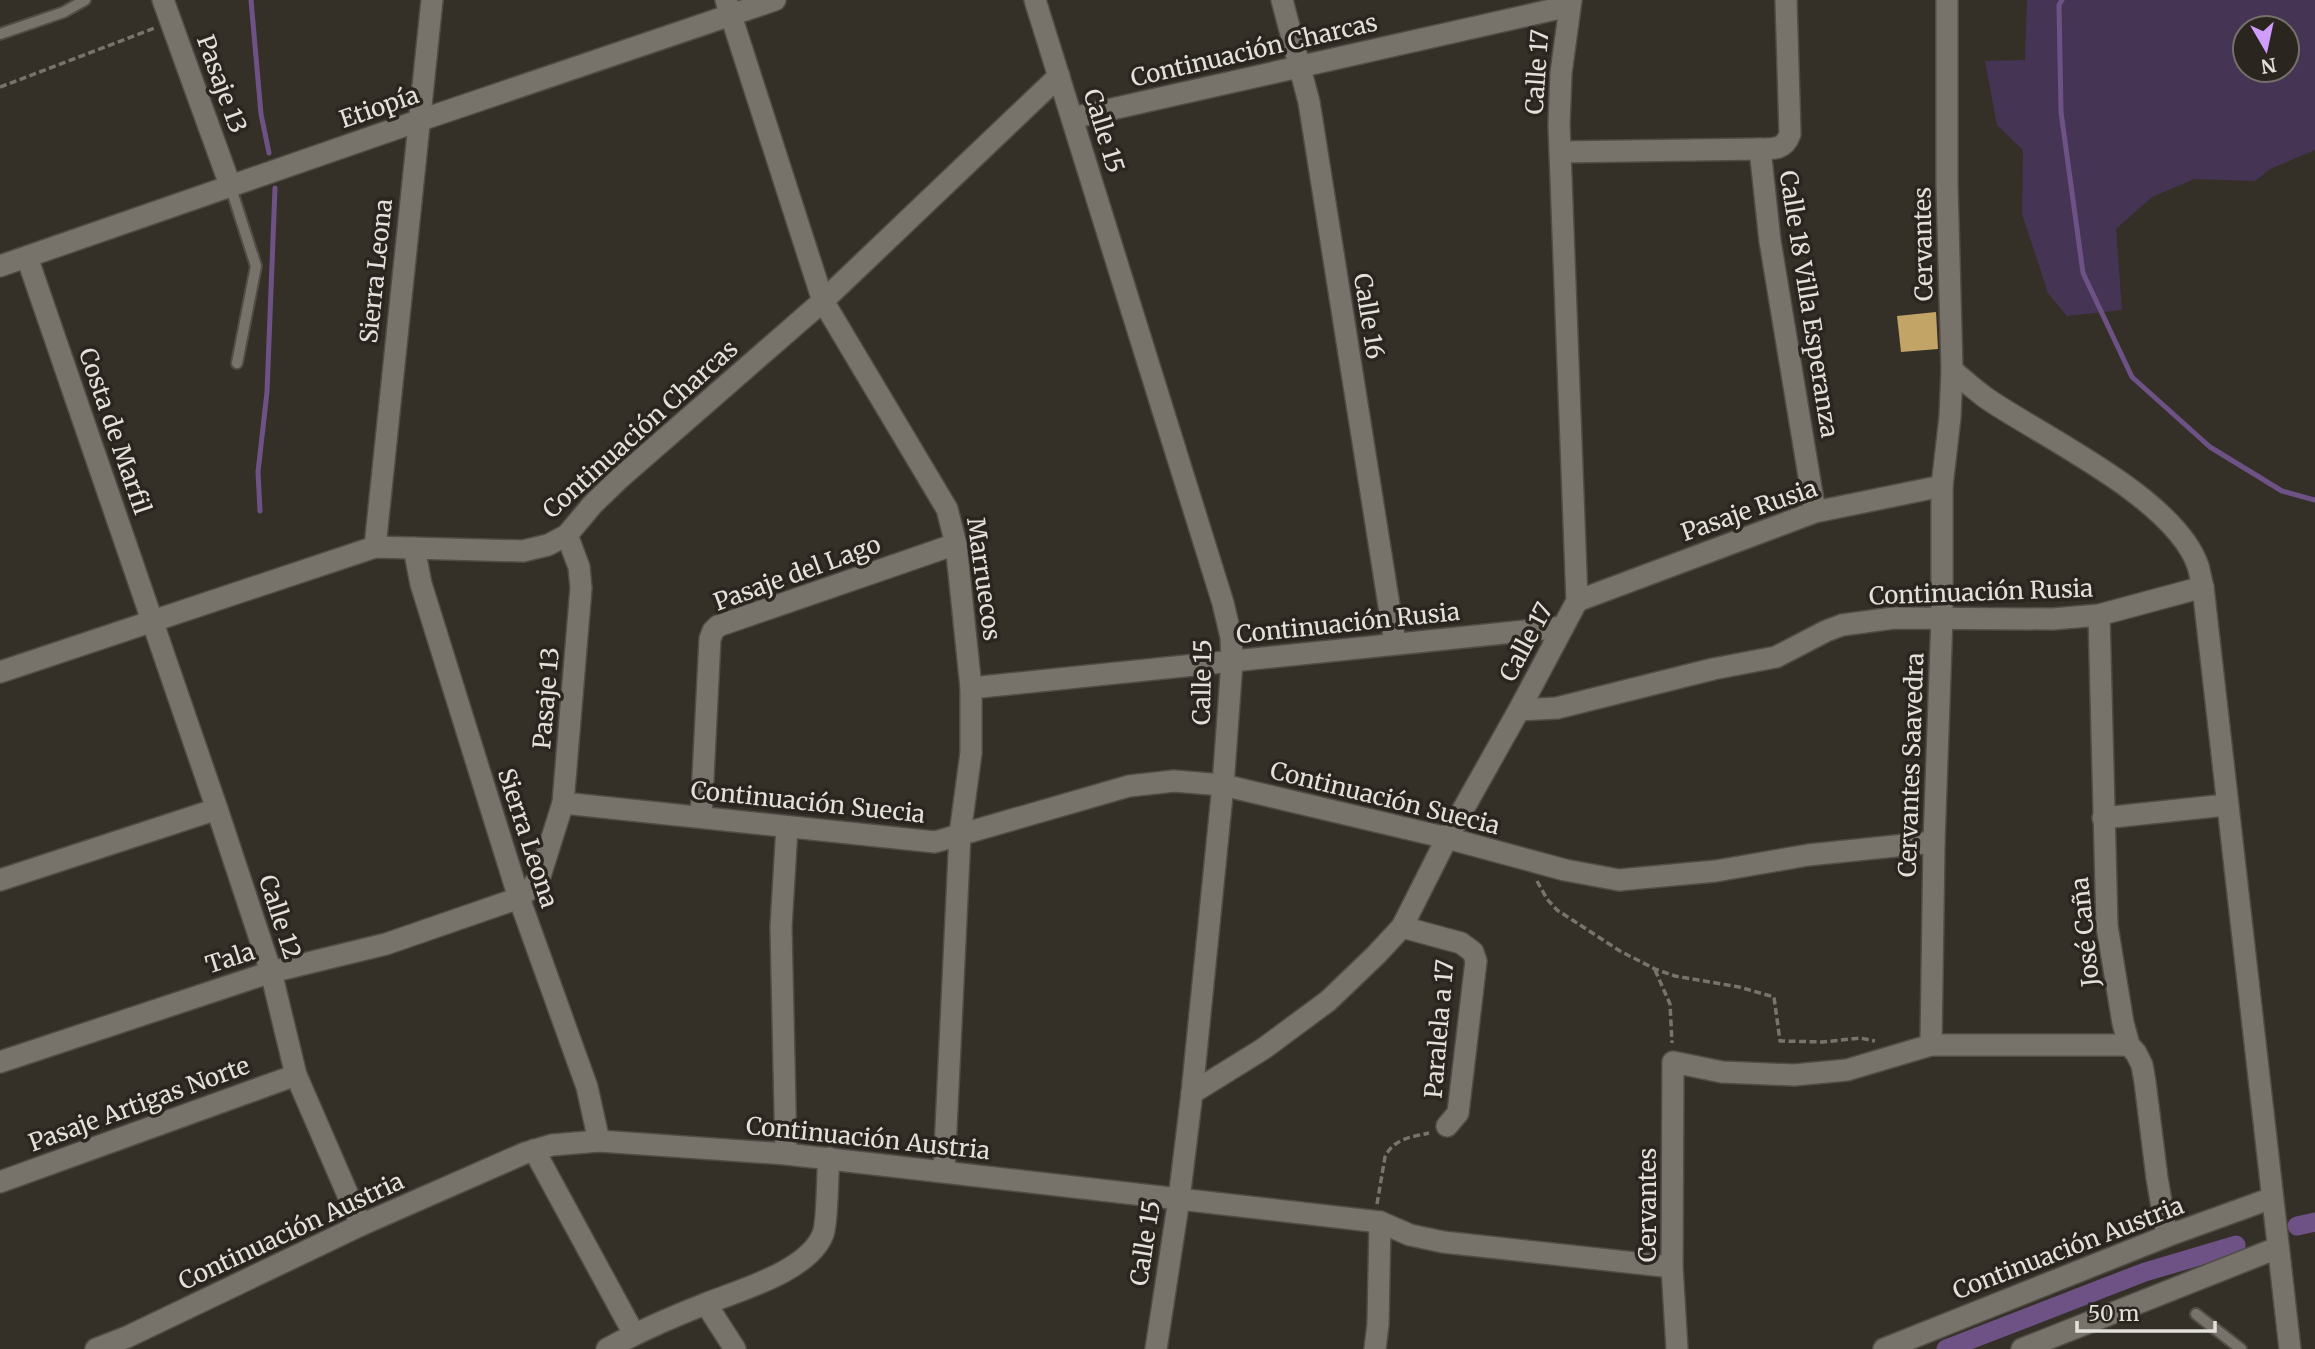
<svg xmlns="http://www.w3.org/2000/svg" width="2315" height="1349" font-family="Merriweather,serif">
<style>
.green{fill:#463454;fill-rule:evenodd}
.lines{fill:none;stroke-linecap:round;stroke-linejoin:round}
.stream{stroke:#6e5286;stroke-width:5}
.canal{stroke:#6e5286;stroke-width:19}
.building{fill:#c2a467}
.service-casing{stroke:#504c46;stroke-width:14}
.minor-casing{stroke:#504c46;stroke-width:24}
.path{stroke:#78746d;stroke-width:3.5;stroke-dasharray:7 3.5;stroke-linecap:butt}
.service{stroke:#78736a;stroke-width:10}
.minor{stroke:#78736a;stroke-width:21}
.labels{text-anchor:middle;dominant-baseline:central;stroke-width:7;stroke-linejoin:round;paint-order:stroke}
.street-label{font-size:24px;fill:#e4e1dc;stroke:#2a261f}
</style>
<rect width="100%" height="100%" fill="#343028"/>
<path class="green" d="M2027 0H2315V150L2270 169 2255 181 2194 179 2152 197 2116 229 2122 310 2067 316 2048 293 2022 214 2023 150 1997 125 1985 61 2025 60ZM2245 28H2287V70H2245Z"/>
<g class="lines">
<g class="stream">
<polyline points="251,0 261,114 269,153"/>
<polyline points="2062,0 2059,5 2061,112 2083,273 2132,377 2210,447 2282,491 2315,500"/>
<polyline points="260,511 258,472 267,392 275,188"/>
</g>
<g class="canal">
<polyline points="2297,1226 2315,1222"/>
<polyline points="1946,1349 2145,1272 2236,1245"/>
</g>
</g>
<polygon class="building" points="1936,312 1938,349 1901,352 1897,316"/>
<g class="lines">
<defs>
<g id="service">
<polyline points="0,34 64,12 85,0"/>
<polyline points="230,185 256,266 237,363"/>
<polyline points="2196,1314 2241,1349"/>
</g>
<g id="minor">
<polyline points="163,0 230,185"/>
<polyline points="726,0 823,301 947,509 956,544 971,688 971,753 960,834 944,1171"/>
<polyline points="1035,0 1223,603 1231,637 1232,662 1223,785 1192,1093 1179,1199 1156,1349"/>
<polyline points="1282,0 1309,102 1395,643"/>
<path d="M1786 0 1790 134C1785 149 1775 149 1760 149L1770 241 1815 512"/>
<polyline points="1072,118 1569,6"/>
<polyline points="1560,152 1760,149"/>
<polyline points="27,257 217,809 271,972 296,1075 361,1225"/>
<polyline points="0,266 418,121 775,0"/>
<path d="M1952 370C1964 380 1976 391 1989 400 2047 439 2175 499 2198 566 2200 573 2201 580 2203 587L2290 1349"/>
<polyline points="375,547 432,0"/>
<polyline points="414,548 421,584 519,898 587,1087 599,1141"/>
<polyline points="1577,601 1815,512 1942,486"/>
<polyline points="2099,615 2107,926 2123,1023 2129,1045 2136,1053 2142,1065 2145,1082 2157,1178 2167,1236"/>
<polyline points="0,672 375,547 523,551 548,545 567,535 593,504 620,478 823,301 1059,76"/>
<polyline points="971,688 1563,627"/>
<polyline points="1519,710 1557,708 1713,669 1776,657 1826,631 1842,625 1894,618 2053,619 2099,615 2203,587"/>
<polyline points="563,803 935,842 1129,786 1174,781 1223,785 1447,838 1565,870 1619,880 1716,871 1808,855 1934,842"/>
<polyline points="701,817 710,639 713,631 718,626 956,544"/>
<polyline points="2103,818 2226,805"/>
<polyline points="0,880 217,809"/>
<polyline points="1402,927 1461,943 1473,952 1476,961 1458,1113 1447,1126"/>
<polyline points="1931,1045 1934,842 1942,617 1942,486 1950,417 1952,370 1947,186 1947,0"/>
<polyline points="0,1062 271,972 386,944 519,898 532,887 540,876 563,803 581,588 579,567 567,535"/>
<polyline points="1192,1093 1263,1049 1328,1001 1376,955 1402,927 1447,838 1519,710 1577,601 1559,125 1561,73 1571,0"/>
<polyline points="534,1150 634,1334"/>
<polyline points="786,1154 781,927 787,827"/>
<polyline points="0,1182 296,1075"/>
<polyline points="706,1304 735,1349"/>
<polyline points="96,1349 127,1337 361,1225 525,1153 552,1145 599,1141 786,1154 1380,1222 1410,1235 1443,1242 1672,1267"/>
<path d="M607 1349C639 1331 672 1317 705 1304 740 1290 809 1271 823 1234 828 1221 827 1175 829 1158"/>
<polyline points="1375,1349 1378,1324 1380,1222"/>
<polyline points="1677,1349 1672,1267 1673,1062 1722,1072 1794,1075 1847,1070 1931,1045 2129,1045"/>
<polyline points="1884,1349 2167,1236 2272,1198"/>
<polyline points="2022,1349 2277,1248"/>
</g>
</defs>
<use href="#service" class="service-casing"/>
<use href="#minor" class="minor-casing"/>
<g class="path">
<polyline points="0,87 155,28"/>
<polyline points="1537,881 1547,899 1557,910 1620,951 1655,969 1675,976 1739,987 1774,997 1780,1041 1823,1042 1860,1038 1875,1041"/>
<polyline points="1655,970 1670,1004 1672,1043"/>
<path d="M1377 1204 1385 1157C1393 1139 1411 1137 1429 1133"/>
</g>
<use href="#service" class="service"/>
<use href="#minor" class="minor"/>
</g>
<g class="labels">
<g class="street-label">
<text transform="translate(1254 50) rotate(-13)">Continuación Charcas</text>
<text transform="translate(1537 72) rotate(-86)">Calle 17</text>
<text transform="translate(222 84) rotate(70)">Pasaje 13</text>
<text transform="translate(379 107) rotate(-19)">Etiopía</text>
<text transform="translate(1104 131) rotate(73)">Calle 15</text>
<text transform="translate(1923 244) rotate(-91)">Cervantes</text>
<text transform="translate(376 271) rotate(-84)">Sierra Leona</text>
<text transform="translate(1809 304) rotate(81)">Calle 18 Villa Esperanza</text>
<text transform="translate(1369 316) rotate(81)">Calle 16</text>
<text transform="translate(640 429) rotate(-42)">Continuación Charcas</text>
<text transform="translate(115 431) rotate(71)">Costa de Marfil</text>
<text transform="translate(1749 510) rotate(-19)">Pasaje Rusia</text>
<text transform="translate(797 573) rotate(-20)">Pasaje del Lago</text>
<text transform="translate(984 579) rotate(82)">Marruecos</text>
<text transform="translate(1981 592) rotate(-2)">Continuación Rusia</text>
<text transform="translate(1348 623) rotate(-6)">Continuación Rusia</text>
<text transform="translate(1526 642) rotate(-62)">Calle 17</text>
<text transform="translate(1202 682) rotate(-89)">Calle 15</text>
<text transform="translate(546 698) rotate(-85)">Pasaje 13</text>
<text transform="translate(1911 765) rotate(-88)">Cervantes Saavedra</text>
<text transform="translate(1385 798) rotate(14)">Continuación Suecia</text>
<text transform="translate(808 802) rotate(6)">Continuación Suecia</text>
<text transform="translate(528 838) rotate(72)">Sierra Leona</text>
<text transform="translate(280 917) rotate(72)">Calle 12</text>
<text transform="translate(2085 932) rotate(-96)">José Caña</text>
<text transform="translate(230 958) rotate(-18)">Tala</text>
<text transform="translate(1439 1029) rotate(-85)">Paralela a 17</text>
<text transform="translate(139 1104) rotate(-20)">Pasaje Artigas Norte</text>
<text transform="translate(868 1138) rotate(6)">Continuación Austria</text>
<text transform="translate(1647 1205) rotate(-90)">Cervantes</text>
<text transform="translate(291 1231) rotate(-25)">Continuación Austria</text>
<text transform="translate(1145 1243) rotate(-81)">Calle 15</text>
<text transform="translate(2068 1248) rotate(-21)">Continuación Austria</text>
</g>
</g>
<g transform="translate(2266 49) rotate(171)"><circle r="33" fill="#2a261f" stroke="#74716b" stroke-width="2"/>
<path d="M0-5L12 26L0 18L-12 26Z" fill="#d19dfd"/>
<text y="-10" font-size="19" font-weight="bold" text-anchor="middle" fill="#e4e1dc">N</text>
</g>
<path d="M2077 1321v10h138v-10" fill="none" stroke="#e4e1dc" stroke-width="3.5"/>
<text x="2088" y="1321" font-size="21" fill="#e4e1dc" stroke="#2a261f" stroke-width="5" paint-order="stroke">50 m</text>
</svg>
